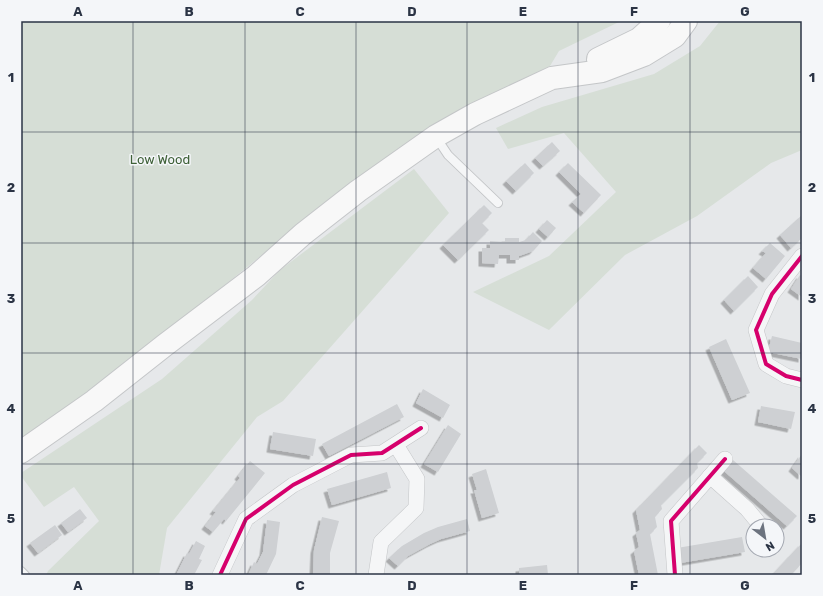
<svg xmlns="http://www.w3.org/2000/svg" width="823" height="596" font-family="Rubik,sans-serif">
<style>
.green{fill:#d6ded6}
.building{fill:#ced0d3;filter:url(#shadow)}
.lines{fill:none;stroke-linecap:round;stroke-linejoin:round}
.service-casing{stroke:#c4c6c8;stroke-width:10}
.minor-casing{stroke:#c4c6c8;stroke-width:16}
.secondary-casing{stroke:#c4c6c8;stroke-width:24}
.service{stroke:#f5f6f7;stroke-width:8}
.minor{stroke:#f5f6f7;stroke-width:15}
.secondary{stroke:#f8f8f8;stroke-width:22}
.cycleway-casing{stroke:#f4f6f9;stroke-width:6}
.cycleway{stroke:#d6006c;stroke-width:4}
.grid{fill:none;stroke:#2b3445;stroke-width:1;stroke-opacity:0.55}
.labels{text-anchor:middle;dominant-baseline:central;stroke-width:3;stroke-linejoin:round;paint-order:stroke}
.park-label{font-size:13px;fill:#3f6138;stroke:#f4f6f9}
.neatline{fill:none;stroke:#2b3445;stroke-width:1.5}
.grid-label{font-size:13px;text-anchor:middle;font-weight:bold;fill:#2b3445}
</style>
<defs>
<filter id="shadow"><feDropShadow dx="-3.5" dy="3.5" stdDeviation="0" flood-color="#0004"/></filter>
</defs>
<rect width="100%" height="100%" fill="#e6e8ea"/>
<g class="green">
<polygon points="21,21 621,21 559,51 550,66 496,93 305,220 81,402 21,441"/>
<polygon points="720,21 802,21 802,150 771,163 697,216 625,255 549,330 473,292 549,256 616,192 564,133 508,149 496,128 542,107 654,74 700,46"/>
<polygon points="414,169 449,213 283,401 257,417 167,528 159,575 46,575 48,571 99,521 74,487 44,507 21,476 21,473 162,379 252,300 280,270"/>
</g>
<g class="building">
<polygon points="552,142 560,151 543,166 535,158"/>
<polygon points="525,163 534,173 516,191 506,181"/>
<polygon points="568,163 601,195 584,213 572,202 581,194 559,172"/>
<polygon points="484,205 492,213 482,223 489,230 458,260 443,245"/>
<polygon points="802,215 802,238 791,248 780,235"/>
<polygon points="547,220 556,228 548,237 539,229"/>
<polygon points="533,232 542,241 533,251 519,256 519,260 510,260 510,255 499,255 498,264 482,263 482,248 490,248 490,241 505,242 505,238 519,238 519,242 526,240"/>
<polygon points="770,243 785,256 766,279 753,268 766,253 762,251"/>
<polygon points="800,275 802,276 802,297 791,289"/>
<polygon points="748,276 758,287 734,311 724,300"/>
<polygon points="772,336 802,343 802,359 768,352"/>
<polygon points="726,339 750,393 732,400 709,347"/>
<polygon points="423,389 450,405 443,418 416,403"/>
<polygon points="397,404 404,417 329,456 322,444"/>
<polygon points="761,406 795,412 791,429 758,422"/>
<polygon points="448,425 461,434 438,472 424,464"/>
<polygon points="273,432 316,439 313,456 270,449"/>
<polygon points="699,445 707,453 697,463 698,468 661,505 662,509 655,517 657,527 650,534 658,575 639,575 634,551 639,547 636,533 640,530 636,510"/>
<polygon points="802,454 802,475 801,476 792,468"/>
<polygon points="733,460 797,516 787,526 724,471"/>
<polygon points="250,461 265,473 226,521 224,519 213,532 205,526 216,512 213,511 240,478 238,476"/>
<polygon points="486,469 499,513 482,518 474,490 477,490 472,474"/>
<polygon points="387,472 391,488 332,505 327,489"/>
<polygon points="80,509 87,518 68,532 61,523"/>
<polygon points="322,517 339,521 330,553 330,575 313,575 314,550"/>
<polygon points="467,519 470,531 441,539 430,544 408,556 398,566 389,558 402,546 424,533 438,527"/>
<polygon points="267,520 280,522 276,554 266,575 248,575 254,562 257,564 263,552"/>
<polygon points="55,525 62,535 38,553 30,543"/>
<polygon points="742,537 745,552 680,563 677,548"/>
<polygon points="196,541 205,546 199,559 202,560 194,575 176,575 187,553 189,554"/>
<polygon points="802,543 802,563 791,575 772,575"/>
<polygon points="547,565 548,575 519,575 519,568"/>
</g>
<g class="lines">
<defs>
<g id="service">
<polyline points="436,137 448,155 498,203"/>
<polyline points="21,571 25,575"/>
</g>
<g id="minor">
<polyline points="802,256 772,294 756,330 766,364 786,376 802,380"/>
<polyline points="710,476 747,509 761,526"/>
<polyline points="220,575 246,519 293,485 351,455 382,453 421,428"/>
<polyline points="376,575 381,542 416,508 417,479 396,445"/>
<polyline points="675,575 671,521 725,459"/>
</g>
<g id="secondary">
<polyline points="598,59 639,39 659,21"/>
<polyline points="21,452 94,401 165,345 256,276 303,234 358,191 436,136 475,114 552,78 602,71 644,55 675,36 686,21"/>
</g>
</defs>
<use href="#service" class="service-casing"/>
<use href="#minor" class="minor-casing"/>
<use href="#secondary" class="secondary-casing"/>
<use href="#service" class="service"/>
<use href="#minor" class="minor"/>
<use href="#secondary" class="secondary"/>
<defs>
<g id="cycleway">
<polyline points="802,256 772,294 756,330 766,364 786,376 802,380"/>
<polyline points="220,575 246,519 293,485 351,455 382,453 421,428"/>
<polyline points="675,575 671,521 725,459"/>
</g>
</defs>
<use href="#cycleway" class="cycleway-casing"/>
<use href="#cycleway" class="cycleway"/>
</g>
<path class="grid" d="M133 21V575M245 21V575M356 21V575M467 21V575M578 21V575M690 21V575M21 132H802M21 243H802M21 353H802M21 464H802"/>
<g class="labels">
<g class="park-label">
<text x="160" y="159">Low Wood</text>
</g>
</g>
<rect width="823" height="596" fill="none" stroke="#f4f6f9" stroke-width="44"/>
<g transform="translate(765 538) rotate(149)"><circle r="19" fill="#f4f6f9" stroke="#a4a8b1"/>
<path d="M0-3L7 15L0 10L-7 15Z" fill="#6c737f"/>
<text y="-6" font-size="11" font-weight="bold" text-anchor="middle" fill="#2b3445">N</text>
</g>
<rect x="22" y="22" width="779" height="552" class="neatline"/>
<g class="grid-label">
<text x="78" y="16">A</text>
<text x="189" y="16">B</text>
<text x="300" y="16">C</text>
<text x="412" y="16">D</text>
<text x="523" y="16">E</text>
<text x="634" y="16">F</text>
<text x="745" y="16">G</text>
<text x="11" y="82">1</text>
<text x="812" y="82">1</text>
<text x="11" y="192">2</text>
<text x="812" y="192">2</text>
<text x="11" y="303">3</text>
<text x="812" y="303">3</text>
<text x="11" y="413">4</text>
<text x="812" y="413">4</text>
<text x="11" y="523">5</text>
<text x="812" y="523">5</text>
<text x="78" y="590">A</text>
<text x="189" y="590">B</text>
<text x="300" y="590">C</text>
<text x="412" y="590">D</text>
<text x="523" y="590">E</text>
<text x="634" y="590">F</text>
<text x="745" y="590">G</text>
</g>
</svg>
